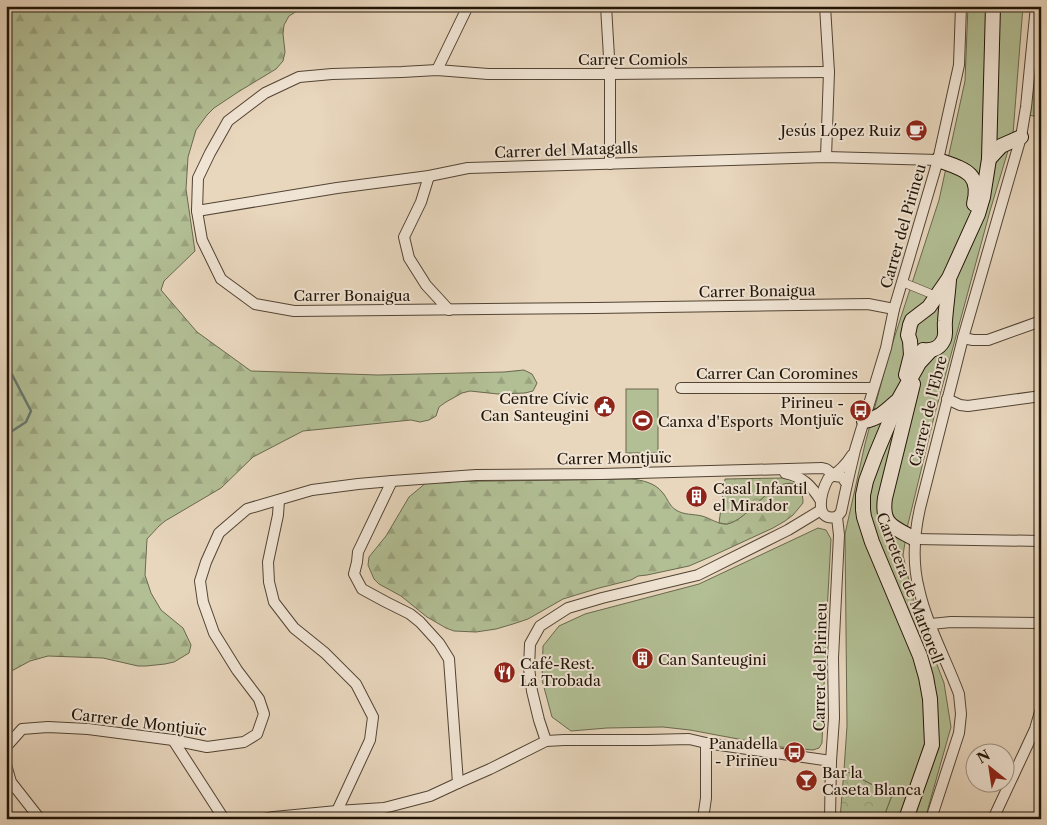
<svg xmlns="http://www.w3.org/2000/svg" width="1047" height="825" font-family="'Libre Caslon Text',serif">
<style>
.grass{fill:#b2be94;stroke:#69694e}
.forest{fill:url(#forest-firs);stroke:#69694e}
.park{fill:url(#park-crowns);stroke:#69694e}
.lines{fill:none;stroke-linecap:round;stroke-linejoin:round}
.stream{stroke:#67776e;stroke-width:2.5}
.pedestrian-casing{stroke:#524434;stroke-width:9}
.minor-casing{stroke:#524434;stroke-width:12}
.secondary-casing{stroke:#201407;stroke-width:16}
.pedestrian{stroke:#f0e4d4;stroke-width:8}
.minor{stroke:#f0e4d4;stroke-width:10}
.secondary{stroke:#f0e4d4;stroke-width:14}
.labels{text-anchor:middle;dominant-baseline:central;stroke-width:4;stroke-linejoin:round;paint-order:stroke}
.street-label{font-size:15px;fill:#201407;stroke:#f0e4d4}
.poi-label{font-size:15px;fill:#201407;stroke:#f0e4d4;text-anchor:start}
</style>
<defs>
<pattern id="forest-firs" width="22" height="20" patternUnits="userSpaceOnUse" patternTransform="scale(1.25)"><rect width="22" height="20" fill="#b2be94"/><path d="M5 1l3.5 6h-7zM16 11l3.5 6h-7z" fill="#99a27e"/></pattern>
<pattern id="park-crowns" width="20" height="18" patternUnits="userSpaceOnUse" patternTransform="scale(1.25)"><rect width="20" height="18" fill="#b2be94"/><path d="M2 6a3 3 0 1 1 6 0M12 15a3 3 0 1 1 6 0" fill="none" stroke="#99a27e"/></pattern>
</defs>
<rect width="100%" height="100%" fill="#e8d6bd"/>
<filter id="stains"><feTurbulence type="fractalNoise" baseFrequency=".004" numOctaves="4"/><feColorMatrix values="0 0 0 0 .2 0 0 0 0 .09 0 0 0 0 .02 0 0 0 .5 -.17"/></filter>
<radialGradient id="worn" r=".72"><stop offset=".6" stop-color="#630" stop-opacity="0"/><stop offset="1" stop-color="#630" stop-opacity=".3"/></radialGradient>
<g class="grass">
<polygon points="968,6 1023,6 1013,134 990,211 934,417 908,524 903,555 915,607 944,683 951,727 925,819 883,819 892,795 844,770 847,726 845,534 865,444 889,354 939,200 965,81"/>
<polygon points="1041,20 1041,117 1027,115"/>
<rect x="626" y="389" width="32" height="64"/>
<polygon points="818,528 826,530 831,539 826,631 822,743 819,748 813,750 781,747 690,730 663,727 607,728 571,731 552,717 542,680 543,646 559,626 585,614 699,584"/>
</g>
<g class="forest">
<polygon points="6,6 312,6 306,7 297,11 289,16 284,25 283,34 285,52 283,61 276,69 238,92 214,108 207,115 196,130 188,157 186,189 195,251 164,281 161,290 197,332 251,371 378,375 504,372 524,370 532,374 537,383 533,391 525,393 498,394 470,391 462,393 446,402 439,407 436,416 429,420 420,422 411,420 303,431 253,457 221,488 165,521 159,526 147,539 145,575 151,593 161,610 183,628 191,645 189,653 174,662 165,664 146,666 138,666 103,658 48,656 30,661 6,674"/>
<path d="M631 479C642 480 655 483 662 492 667 497 669 506 676 510 683 515 694 514 702 516 710 518 719 525 727 524 742 521 760 498 773 490 790 479 803 481 803 503L793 515 785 521 773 528 710 557 689 566 647 575 638 576 631 580 599 588 563 599 528 619 513 624 496 629 476 632 454 631 446 628 427 617 401 596 379 584 374 579 368 565 369 557 386 536 409 497 427 482Z"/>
</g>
<g class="park">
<path d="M782 478 792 480 801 488C800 488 796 484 794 484 772 477 749 520 727 524 727 524 720 523 719 523L725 479Z"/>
<polygon points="844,770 892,795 883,819 840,819"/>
</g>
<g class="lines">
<polyline class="stream" points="6,363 31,411 26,422 6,435"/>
<defs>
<polyline id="pedestrian" points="902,282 929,293"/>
<g id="minor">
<polyline points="606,6 610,74 610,164"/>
<polyline points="825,6 829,72 826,157"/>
<polyline points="437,70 468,6"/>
<polyline points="829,72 610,74 488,74 437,70 402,72 332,74 299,77 265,93 228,121 210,153 198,178 197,211 202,240 221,279 255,304 294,311 595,308 868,304 894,309"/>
<polyline points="429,176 421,202 404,237 409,258 426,285 449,310"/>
<polyline points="197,211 337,188 429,176 468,168 826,157 938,160"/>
<polyline points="963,338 973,340 988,340 1041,321"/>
<polyline points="681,388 873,388"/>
<polyline points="947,399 960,405 968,406 1041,396"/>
<path d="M785 473C803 477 811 485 821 501"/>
<polyline points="392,481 358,552 357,562 354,574 362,589 386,602 410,614 420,622 439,643 449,659 458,783"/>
<polyline points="847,484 855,450 886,348 894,309 905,272 938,160 959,65 961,6"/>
<polyline points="279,500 278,515 268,562 269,582 274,602 294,628 325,653 356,684 373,717 370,740 337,811"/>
<path d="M837 517C812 522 822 490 828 479 837 473 846 465 852 455"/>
<polyline points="915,539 1041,541"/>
<polyline points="931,624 951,622 1041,623"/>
<polyline points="173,740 224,819"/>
<polyline points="546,741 539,720 532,691 529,668 530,644 540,626 568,608 602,598 698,575 788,530 821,510"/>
<polyline points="6,747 22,729 48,727 88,729 173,740 207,747 244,742 257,734 264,714 259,699 237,670 214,633 203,602 200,581 206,562 219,533 247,509 312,490 358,484 392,481 476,475 601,474 822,468 826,469 835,476 842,477 847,484 841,512 837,517 839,535 833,658 834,718 831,761 830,819"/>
<polyline points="6,765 11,782 40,819"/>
<polyline points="264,819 274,817 337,811 384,808 430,796 458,783 490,769 546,741 564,740 647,740 689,739 706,743 831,761"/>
<polyline points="703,819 706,798 706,743"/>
<path d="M931 819 959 733 961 714 959 694C946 659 927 625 919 589 912 562 914 535 920 508L963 338 1021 137 1026 107 1036 6"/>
<polyline points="993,819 1035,729 1040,712"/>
</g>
<g id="secondary">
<polyline points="989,159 1001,146 1021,137"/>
<path d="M938 160C963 169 982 172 974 204"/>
<path d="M923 350C931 351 939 349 943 341 947 335 944 328 945 321 946 307 948 294 949 280"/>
<polyline points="906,375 911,355 910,341 908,335 910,325 912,320 929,307 949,278 978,214 983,197 989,159 993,6"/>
<path d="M913 384 885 498C881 526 894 527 915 539"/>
<path d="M864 421C878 419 886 411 896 402"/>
<polyline points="906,819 932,745 930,699 926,677 920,656 872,542 864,517 863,510 863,495 866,481 876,454 899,399 919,363 930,351"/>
</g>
</defs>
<use href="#pedestrian" class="pedestrian-casing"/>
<use href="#minor" class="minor-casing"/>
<use href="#secondary" class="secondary-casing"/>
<use href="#pedestrian" class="pedestrian"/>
<use href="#minor" class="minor"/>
<use href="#secondary" class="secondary"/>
</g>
<defs>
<symbol id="cafe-disc" viewBox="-11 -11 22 22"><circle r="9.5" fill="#8f2418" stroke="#f0e4d4"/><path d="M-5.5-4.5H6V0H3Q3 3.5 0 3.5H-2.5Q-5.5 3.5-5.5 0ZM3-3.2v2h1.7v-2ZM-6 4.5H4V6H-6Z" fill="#fff"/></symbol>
<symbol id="civic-disc" viewBox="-11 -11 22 22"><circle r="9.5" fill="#8f2418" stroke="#f0e4d4"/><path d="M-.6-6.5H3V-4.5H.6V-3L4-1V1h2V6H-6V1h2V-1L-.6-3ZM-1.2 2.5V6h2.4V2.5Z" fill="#fff"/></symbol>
<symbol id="bus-disc" viewBox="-11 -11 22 22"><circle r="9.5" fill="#8f2418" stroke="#f0e4d4"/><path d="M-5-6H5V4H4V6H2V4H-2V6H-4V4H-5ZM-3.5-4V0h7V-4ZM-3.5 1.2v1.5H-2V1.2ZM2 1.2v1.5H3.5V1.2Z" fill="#fff"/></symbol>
<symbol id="stadium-disc" viewBox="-11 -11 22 22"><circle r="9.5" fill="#8f2418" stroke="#f0e4d4"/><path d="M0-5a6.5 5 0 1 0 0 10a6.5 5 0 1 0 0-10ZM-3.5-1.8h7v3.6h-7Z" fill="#fff"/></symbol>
<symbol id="building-disc" viewBox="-11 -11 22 22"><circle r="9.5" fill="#8f2418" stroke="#f0e4d4"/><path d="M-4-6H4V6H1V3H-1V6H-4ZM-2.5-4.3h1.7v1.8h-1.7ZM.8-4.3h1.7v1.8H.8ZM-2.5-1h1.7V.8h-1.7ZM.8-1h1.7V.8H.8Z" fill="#fff"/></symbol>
<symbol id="restaurant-disc" viewBox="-11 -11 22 22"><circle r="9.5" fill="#8f2418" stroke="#f0e4d4"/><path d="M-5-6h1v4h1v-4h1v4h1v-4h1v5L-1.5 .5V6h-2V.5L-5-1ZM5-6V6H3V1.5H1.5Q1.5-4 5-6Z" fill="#fff"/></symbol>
<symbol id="bar-disc" viewBox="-11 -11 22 22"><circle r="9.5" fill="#8f2418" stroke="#f0e4d4"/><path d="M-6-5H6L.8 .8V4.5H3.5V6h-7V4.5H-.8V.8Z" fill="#fff"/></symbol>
</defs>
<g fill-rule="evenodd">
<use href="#cafe-disc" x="904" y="118" width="25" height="25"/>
<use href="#civic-disc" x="592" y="394" width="25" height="25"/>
<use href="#bus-disc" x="848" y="398" width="25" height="25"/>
<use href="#stadium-disc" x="630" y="408" width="25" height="25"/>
<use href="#building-disc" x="684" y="484" width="25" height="25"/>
<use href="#building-disc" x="630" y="646" width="25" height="25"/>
<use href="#restaurant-disc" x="492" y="660" width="25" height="25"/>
<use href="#bus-disc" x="782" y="740" width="25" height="25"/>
<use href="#bar-disc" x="794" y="768" width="25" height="25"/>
</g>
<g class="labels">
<g class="street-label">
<text x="633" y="59">Carrer Comiols</text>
<text transform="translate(566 150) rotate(-2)">Carrer del Matagalls</text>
<text transform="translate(903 226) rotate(-74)">Carrer del Pirineu</text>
<text transform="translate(757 291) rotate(-1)">Carrer Bonaigua</text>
<text x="352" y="295">Carrer Bonaigua</text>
<text x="777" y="373">Carrer Can Coromines</text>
<text transform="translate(928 411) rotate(-76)">Carrer de l'Ebre</text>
<text transform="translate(614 458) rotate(-1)">Carrer Montjuïc</text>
<text transform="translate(910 588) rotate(69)">Carretera de Martorell</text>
<text transform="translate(820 667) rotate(-89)">Carrer del Pirineu</text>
<text transform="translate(139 722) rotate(7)">Carrer de Montjuïc</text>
</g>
<g class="poi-label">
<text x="901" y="130" text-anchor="end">Jesús López Ruiz</text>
<text x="589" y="398" text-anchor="end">Centre Cívic<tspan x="589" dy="17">Can Santeugini</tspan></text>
<text x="844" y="402" text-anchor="end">Pirineu -<tspan x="844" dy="17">Montjuïc</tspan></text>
<text x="658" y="421">Canxa d'Esports</text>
<text x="713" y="488">Casal Infantil<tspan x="713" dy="17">el Mirador</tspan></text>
<text x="658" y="659">Can Santeugini</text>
<text x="520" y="663">Café-Rest.<tspan x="520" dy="17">La Trobada</tspan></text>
<text x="778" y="743" text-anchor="end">Panadella<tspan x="778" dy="17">- Pirineu</tspan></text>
<text x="822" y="772">Bar la<tspan x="822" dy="17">Caseta Blanca</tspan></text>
</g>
</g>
<rect width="1047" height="825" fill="none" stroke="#e8d6bd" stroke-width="25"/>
<rect x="8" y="8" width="1032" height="810" fill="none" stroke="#201407" stroke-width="2.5"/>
<rect x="12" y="12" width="1022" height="800" fill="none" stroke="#201407"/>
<g transform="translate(990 768) rotate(330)"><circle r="24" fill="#f0e4d4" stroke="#9d9182"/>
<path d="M0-4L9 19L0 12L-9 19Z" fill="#8f2418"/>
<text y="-8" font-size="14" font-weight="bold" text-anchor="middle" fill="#201407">N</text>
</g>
<rect width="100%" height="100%" filter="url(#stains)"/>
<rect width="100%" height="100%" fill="url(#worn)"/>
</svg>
